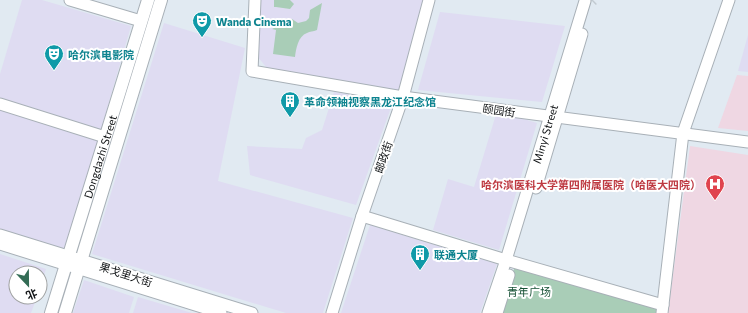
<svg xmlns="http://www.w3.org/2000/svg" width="748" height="313" font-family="Commissioner,'Noto Sans SC',sans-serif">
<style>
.commercial{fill:#dfdcf2}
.medical{fill:#efd7e3}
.green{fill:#a9cdb7}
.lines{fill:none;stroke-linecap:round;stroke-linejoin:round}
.secondary-tunnel{stroke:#c2cad1;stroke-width:11;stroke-dasharray:11 5.5;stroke-linecap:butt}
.secondary-casing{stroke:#a8b0b7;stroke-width:13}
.primary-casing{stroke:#a8b0b7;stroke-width:14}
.secondary{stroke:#fff;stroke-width:11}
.primary{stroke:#fff;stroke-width:12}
.labels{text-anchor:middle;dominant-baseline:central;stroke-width:4;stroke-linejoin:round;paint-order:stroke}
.culture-label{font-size:11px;font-weight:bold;fill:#0d838f;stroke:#fff;text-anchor:start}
.street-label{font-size:11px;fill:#101315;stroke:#fff}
.health-label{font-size:11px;font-weight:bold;fill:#be3a42;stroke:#fff;text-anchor:end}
.park-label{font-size:11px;fill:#165135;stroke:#fff}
</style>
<rect width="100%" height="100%" fill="#e1eaf2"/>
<g class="commercial">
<polygon points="22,0 42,0 131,26 101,130 0,100 0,74"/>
<polygon points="259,0 424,0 399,92 268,69 256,55"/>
<polygon points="440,12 565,26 542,102 418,90"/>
<polygon points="164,23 245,48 218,181 353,218 323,313 286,313 92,254"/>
<polygon points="748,35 748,72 738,71"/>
<polygon points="334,92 393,102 356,205 250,175 247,146 302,149 306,138 322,130"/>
<polygon points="0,110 98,140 65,250 0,230"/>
<polygon points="497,111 537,123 499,250 433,230 448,179 474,187"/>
<polygon points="370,225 497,264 480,313 341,313"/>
<polygon points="0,254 46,269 40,287 40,273 16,273 16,297 37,297 31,313 0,313"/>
<polygon points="84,280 134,297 129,313 73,313"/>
<polygon points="138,297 192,313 133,313"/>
</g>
<g class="medical">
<polygon points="737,75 748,76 748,131 718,128"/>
<polygon points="690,146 748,155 748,313 668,313"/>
</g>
<g class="green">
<polygon points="274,0 290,0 294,4 290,9 276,7 274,7"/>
<path d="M322 3 317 30C313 32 310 31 307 33 298 36 296 49 295 57L273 54 276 30 272 29 292 19 298 23 306 21 309 18 310 10Z"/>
<polygon points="520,266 659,310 658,313 500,313 514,269"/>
</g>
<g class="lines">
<polyline class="secondary-tunnel" points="592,1 593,0"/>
<defs>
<g id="secondary">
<polyline points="70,0 141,21"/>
<polyline points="255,0 252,71 403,97 748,142"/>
<polyline points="0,104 105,137"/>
<polyline points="536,188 582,34"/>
<polyline points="362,216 506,260 663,305"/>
<polyline points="0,235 252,313"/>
<polyline points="0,244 221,313"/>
<polyline points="332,313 362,216 403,97 429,0"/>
<path id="s1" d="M488 313 506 260 585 1"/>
<polyline points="497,313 509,275"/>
<polyline points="662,313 683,133 729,0"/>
</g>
<g id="primary">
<path id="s2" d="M51 313 148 0"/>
<polyline points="65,313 161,0"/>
</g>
</defs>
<use href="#secondary" class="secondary-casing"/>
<use href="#primary" class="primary-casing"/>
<use href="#secondary" class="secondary"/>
<use href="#primary" class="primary"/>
</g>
<defs>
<symbol id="theatre-pin" viewBox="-11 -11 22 30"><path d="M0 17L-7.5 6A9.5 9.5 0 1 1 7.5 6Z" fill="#0f9aa8" stroke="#fff"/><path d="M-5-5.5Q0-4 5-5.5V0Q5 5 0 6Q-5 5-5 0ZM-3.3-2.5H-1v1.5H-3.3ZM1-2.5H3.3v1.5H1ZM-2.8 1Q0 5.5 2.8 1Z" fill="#fff"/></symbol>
<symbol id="building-pin" viewBox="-11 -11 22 30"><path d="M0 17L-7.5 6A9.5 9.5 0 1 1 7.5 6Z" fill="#0f9aa8" stroke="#fff"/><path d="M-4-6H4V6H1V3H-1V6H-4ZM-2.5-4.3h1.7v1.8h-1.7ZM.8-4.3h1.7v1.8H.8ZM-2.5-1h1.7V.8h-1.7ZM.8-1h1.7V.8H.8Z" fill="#fff"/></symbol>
<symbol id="hospital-pin" viewBox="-11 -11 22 30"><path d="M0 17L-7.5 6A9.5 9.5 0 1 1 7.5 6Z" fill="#e0444e" stroke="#fff"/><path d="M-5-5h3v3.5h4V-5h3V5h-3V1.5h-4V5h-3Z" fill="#fff"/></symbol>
</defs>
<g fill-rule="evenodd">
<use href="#theatre-pin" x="191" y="10" width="22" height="30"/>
<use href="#theatre-pin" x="43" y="43" width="22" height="30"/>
<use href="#building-pin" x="279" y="90" width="22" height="30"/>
<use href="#hospital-pin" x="704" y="173" width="22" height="30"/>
<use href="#building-pin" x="409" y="243" width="22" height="30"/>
</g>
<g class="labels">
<g class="culture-label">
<text x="216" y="21">Wanda Cinema</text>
<text x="68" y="54">哈尔滨电影院</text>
<text x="304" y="101">革命领袖视察黑龙江纪念馆</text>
<text x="434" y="254">联通大厦</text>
</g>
<g class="street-label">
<text transform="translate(499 110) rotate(8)">颐园街</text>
<text stroke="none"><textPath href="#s1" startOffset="188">Minyi Street</textPath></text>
<text stroke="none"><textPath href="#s2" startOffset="164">Dongdazhi Street</textPath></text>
<text transform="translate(383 157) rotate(-71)">邮政街</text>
<text transform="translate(126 274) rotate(18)">果戈里大街</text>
</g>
<g class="health-label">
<text x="701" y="184">哈尔滨医科大学第四附属医院（哈医大四院）</text>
</g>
<g class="park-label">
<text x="529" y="291">青年广场</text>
</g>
</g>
<g transform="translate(28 285) rotate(158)"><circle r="19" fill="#ffffff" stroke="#9fa1a1"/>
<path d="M0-3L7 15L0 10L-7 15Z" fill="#336c55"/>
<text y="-6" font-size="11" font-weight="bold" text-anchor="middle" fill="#101315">北</text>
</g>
</svg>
